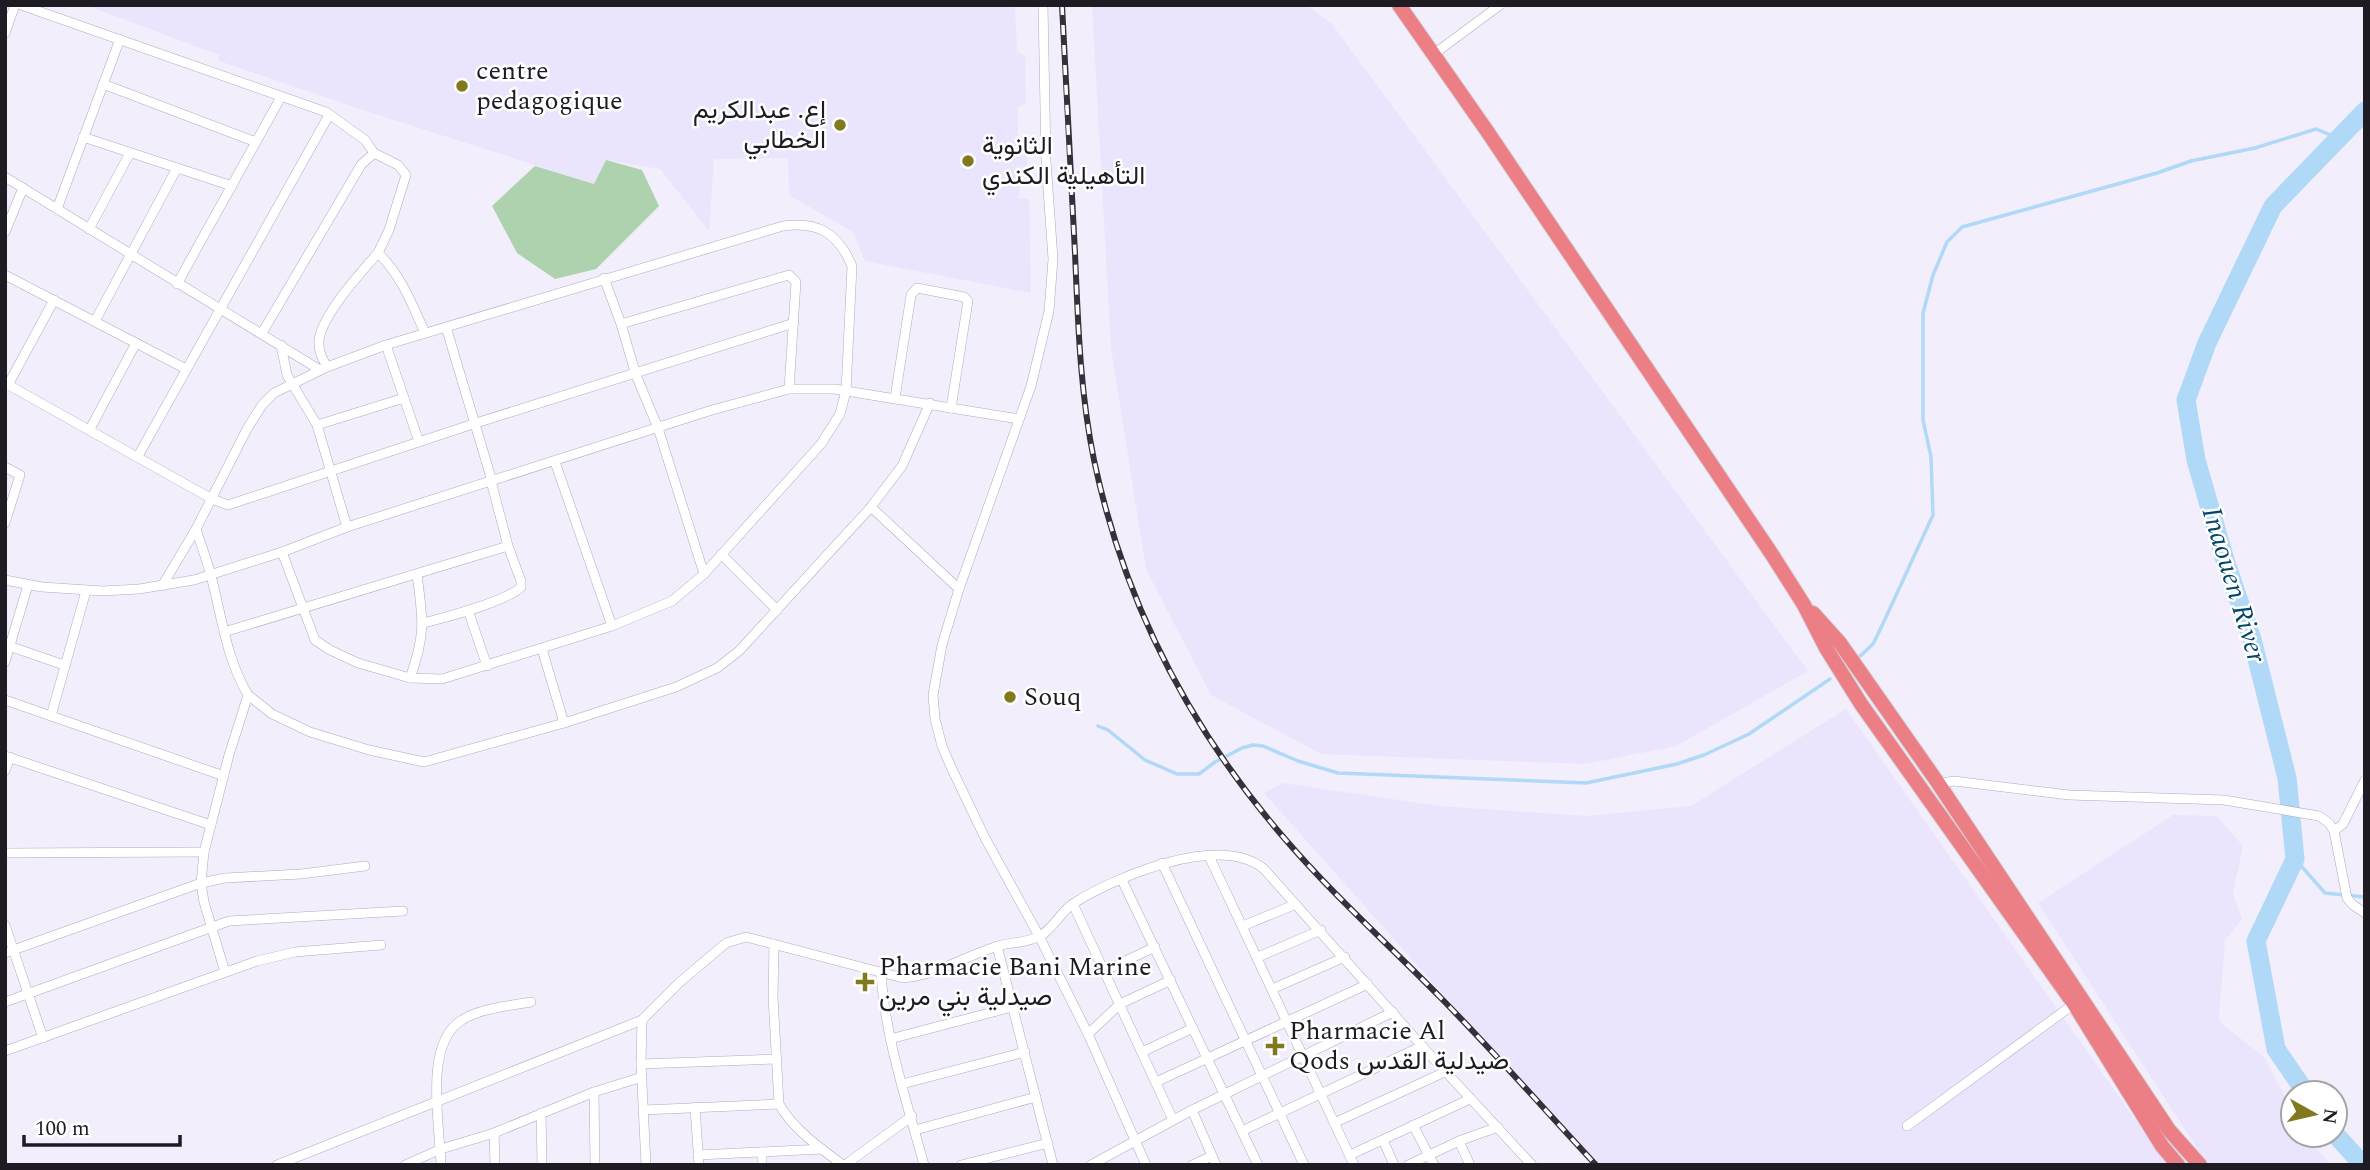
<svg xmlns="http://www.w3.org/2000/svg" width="2370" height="1170" font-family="Spectral,Vazirmatn,serif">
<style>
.built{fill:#ebe4fd}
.green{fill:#add2ad}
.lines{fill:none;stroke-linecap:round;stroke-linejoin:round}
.stream{stroke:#b0d9f7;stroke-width:3.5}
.river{stroke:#b0d9f7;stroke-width:19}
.minor-casing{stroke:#b0aac0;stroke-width:10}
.trunk-casing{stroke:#d2d1d3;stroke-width:16}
.minor{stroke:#fff;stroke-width:9}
.trunk{stroke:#ec7e86;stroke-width:14}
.rail-casing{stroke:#34313a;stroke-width:6}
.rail{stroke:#fff;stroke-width:3.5;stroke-dasharray:10;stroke-linecap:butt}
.poi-dot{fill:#82791e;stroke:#fff;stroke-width:2.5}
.labels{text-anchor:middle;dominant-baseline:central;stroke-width:5;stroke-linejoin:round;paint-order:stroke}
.poi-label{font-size:26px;fill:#1e1b23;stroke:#fff;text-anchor:start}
.water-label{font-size:28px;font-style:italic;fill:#044669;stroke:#fff}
</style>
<rect width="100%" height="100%" fill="#f2eefc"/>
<g class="built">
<polygon points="86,5 1015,5 1017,51 1025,57 1026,104 1018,107 1018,143 1027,149 1027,173 1021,177 1018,198 1029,199 1031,293 865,261 853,232 789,195 788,158 714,159 709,231 660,169 606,160 594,184 369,112 219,61 219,55"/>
<polygon points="1092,5 1306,5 1332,24 1808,671 1676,746 1585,764 1321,754 1211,695 1146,569 1111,348"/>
<polygon points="1846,709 2167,1165 1595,1165 1264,793 1283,783 1439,806 1587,816 1691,806"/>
<polygon points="2173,815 2217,816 2243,846 2233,893 2242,919 2225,940 2219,1017 2222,1024 2264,1057 2293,1112 2293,1135 2305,1135 2331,1165 2208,1165 2038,903"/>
</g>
<polygon class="green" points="606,160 642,170 659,206 596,269 555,279 517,253 492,206 535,166 594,184"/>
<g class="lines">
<g class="stream">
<polyline points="1856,660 1873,644 1880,630 1933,515 1931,457 1923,420 1923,313 1933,275 1947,242 1962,227 2157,173 2191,161 2255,148 2316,129 2333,136 2343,134"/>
<polyline points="1098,726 1108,730 1145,760 1177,774 1199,774 1215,762 1242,748 1253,745 1263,746 1298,761 1338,773 1586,783 1677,764 1704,755 1749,734 1830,679"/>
<polyline points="2295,859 2325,893 2365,897"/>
</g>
<g class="river">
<polyline points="2306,1093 2276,1049 2256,941 2295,859 2287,778 2252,639 2225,560 2196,460 2186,400 2207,343 2273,206 2365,111"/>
<polyline points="2335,1134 2363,1165"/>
</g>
<defs>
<g id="minor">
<polyline points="21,5 326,112 365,140 374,153"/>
<polyline points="1043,5 1046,161 1053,259 1049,311 1031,386 959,589 942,645 933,695 935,719 942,746 951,767 985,838 1039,936 1088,1034 1146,1165"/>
<polyline points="5,33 15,5"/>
<polyline points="1434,54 1500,5"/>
<polyline points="103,84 256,142"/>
<polyline points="83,137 232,186"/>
<polyline points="5,177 320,370"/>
<polyline points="57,209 120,39"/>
<polyline points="89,229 130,153"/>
<polyline points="5,232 23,188"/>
<polyline points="5,275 186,369"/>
<polyline points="604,278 621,324"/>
<polyline points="177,284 281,97"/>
<polyline points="95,321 177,168"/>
<polyline points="446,327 492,481"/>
<path d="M262 333 361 165 374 153 398 165 406 175 389 230 378 253C401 275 412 304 425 333"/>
<polyline points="281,345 287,375 317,425 347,527"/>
<polyline points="386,345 419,442"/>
<path d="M327 367C322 358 318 350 319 340 322 315 361 272 378 253"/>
<polyline points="5,383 212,499 228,505 473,424 794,323"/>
<polyline points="8,385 54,300"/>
<polyline points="895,398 911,295 917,288 964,297 968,301 951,408"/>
<polyline points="317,425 404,398"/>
<polyline points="90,429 136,343"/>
<polyline points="138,456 329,115"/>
<polyline points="555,462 612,626"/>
<polyline points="5,467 20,475 5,523"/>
<polyline points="871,507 959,589"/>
<path d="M196 529C201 545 207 560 211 576 222 617 226 658 248 695L229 755 204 852 201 883 204 902 225 972"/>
<polyline points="721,554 777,610"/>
<polyline points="704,574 658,428 636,375 621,324 789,275 796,282 789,389"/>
<polyline points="5,580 42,587 103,591 139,589 194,580 282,552 347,527 712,410 789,389 834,389 1019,419"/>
<path d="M162 586 196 529 247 429 262 405 274 393 327 367 386 345 783 226C818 221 838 233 852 266L846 391 840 414 821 444 704 574 672 601 612 626 442 679 410 678 358 663 330 650 315 640 282 552"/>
<polyline points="468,610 487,666"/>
<path d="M424 623C446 617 506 602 521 587V581L508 546 491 481"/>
<polyline points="224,632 508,546"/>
<polyline points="6,645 64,665"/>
<polyline points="542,649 564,723"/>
<polyline points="5,662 28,585"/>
<path d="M410 678C426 634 423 619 417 575"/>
<polyline points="248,695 272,714 310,732 369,750 424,762 564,723 676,687 717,668 739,651 871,507 902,466 930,403"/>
<polyline points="5,700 224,776"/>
<polyline points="51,716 86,591"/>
<polyline points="5,756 211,825"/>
<polyline points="5,771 10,757"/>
<polyline points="1937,784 1954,781 2069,795 2224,800 2319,816 2329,823 2334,831 2347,898 2353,905 2365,913"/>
<polyline points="2334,831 2343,824 2365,780"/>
<polyline points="5,853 204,852"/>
<polyline points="1209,856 1354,1165"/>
<polyline points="1162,863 1304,1165"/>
<polyline points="1122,880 1258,1165"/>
<polyline points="1073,904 1173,1120"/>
<polyline points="5,925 43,1038"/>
<polyline points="1243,926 1296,904"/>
<path d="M774 944 773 997 779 1104C793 1129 820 1148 843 1165"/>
<polyline points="997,946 1053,1165"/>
<polyline points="5,953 201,883 225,878 301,874 365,866"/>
<polyline points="1258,957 1321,930"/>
<polyline points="1104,971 1155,947"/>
<path d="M881 973C885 1038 907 1102 924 1165"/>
<polyline points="1272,989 1345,957"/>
<polyline points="5,1002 229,921 403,911"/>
<polyline points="642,1020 641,1064 646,1165"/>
<polyline points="1088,1034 1120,1004 1171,980"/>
<polyline points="890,1039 1012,1007"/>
<polyline points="5,1051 257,961 295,952 381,945"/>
<polyline points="1142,1052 1193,1028"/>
<polyline points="641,1064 776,1059"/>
<polyline points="1156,1082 1368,984"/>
<polyline points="902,1084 1025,1052"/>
<polyline points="594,1092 595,1165"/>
<polyline points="695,1107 699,1165"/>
<polyline points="643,1110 779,1104"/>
<polyline points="1192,1110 1216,1165"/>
<polyline points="541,1113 542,1165"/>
<polyline points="1334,1123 1447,1071"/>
<polyline points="1413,1125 1434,1165"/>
<polyline points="1907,1126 2074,1004"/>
<polyline points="915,1130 1036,1097"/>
<polyline points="1242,1131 1422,1046"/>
<polyline points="494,1133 495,1165"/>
<polyline points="1383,1140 1394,1165"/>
<polyline points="1459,1141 1470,1165"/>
<polyline points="762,1152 762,1165"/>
<polyline points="698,1155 822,1149"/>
<polyline points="1350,1155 1470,1099"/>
<path d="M277 1165 642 1020 680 982 726 943 746 937 903 978C938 975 965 956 998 946 1011 942 1028 943 1040 936 1053 929 1061 911 1074 903 1118 876 1219 833 1264 869L1422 1046 1532 1165"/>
<polyline points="405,1165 441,1149 494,1133 594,1092 642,1077"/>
<path d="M441 1165C440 1126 423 1043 462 1020 481 1008 509 1006 531 1002"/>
<polyline points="845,1165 912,1116"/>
<polyline points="961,1165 1048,1143"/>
<polyline points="1091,1165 1192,1110 1393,1012"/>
<polyline points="1192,1165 1212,1156"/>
<polyline points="1408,1165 1459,1141 1498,1127"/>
</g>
<g id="trunk">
<polyline points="1399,5 1487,131 1771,553 1804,605 1826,648 1861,704 2074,1004 2162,1146 2178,1165"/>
<polyline points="1813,613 1840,643 1938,783 2169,1130 2200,1165"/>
</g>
</defs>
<use href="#minor" class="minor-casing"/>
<use href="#trunk" class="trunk-casing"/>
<use href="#minor" class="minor"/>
<use href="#trunk" class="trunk"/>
<defs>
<path id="rail" d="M1062 5C1066 88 1070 171 1075 253 1078 323 1080 392 1094 460 1124 603 1190 729 1285 839 1333 895 1389 945 1440 997 1494 1052 1544 1109 1596 1165"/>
</defs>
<use href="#rail" class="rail-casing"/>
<use href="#rail" class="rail"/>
</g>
<g class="poi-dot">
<circle cx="462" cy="86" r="7"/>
<circle cx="840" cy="125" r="7"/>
<circle cx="968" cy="161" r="7"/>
<circle cx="1010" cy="697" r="7"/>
<path d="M861.5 971.5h7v7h7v7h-7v7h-7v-7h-7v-7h7z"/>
<path d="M1271.5 1035.5h7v7h7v7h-7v7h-7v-7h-7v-7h7z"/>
</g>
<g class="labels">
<g class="poi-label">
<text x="476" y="71">centre<tspan x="476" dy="30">pedagogique</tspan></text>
<text x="826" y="110" text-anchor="end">إع. عبدالكريم<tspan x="826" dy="30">الخطابي</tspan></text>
<text x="982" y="146">الثانوية<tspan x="982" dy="30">التأهيلية الكندي</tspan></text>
<text x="1024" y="697">Souq</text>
<text x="879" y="967">Pharmacie Bani Marine<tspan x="879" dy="30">صيدلية بني مرين</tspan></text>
<text x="1289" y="1031">Pharmacie Al<tspan x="1289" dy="30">Qods صيدلية القدس</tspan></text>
</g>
<g class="water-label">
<text transform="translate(2234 585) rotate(73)">Inaouen River</text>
</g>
</g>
<rect width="2370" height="1170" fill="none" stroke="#1e1b23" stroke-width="14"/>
<g transform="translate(2314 1114) rotate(98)"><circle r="33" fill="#ffffff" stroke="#a5a4a7" stroke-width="2"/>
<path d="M0-5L12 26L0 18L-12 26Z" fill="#82791e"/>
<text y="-10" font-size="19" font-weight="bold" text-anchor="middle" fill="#1e1b23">N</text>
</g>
<path d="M24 1135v10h156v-10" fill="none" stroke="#1e1b23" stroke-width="3.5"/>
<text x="35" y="1135" font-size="21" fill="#1e1b23" stroke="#ffffff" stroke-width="5" paint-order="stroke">100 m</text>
</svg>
